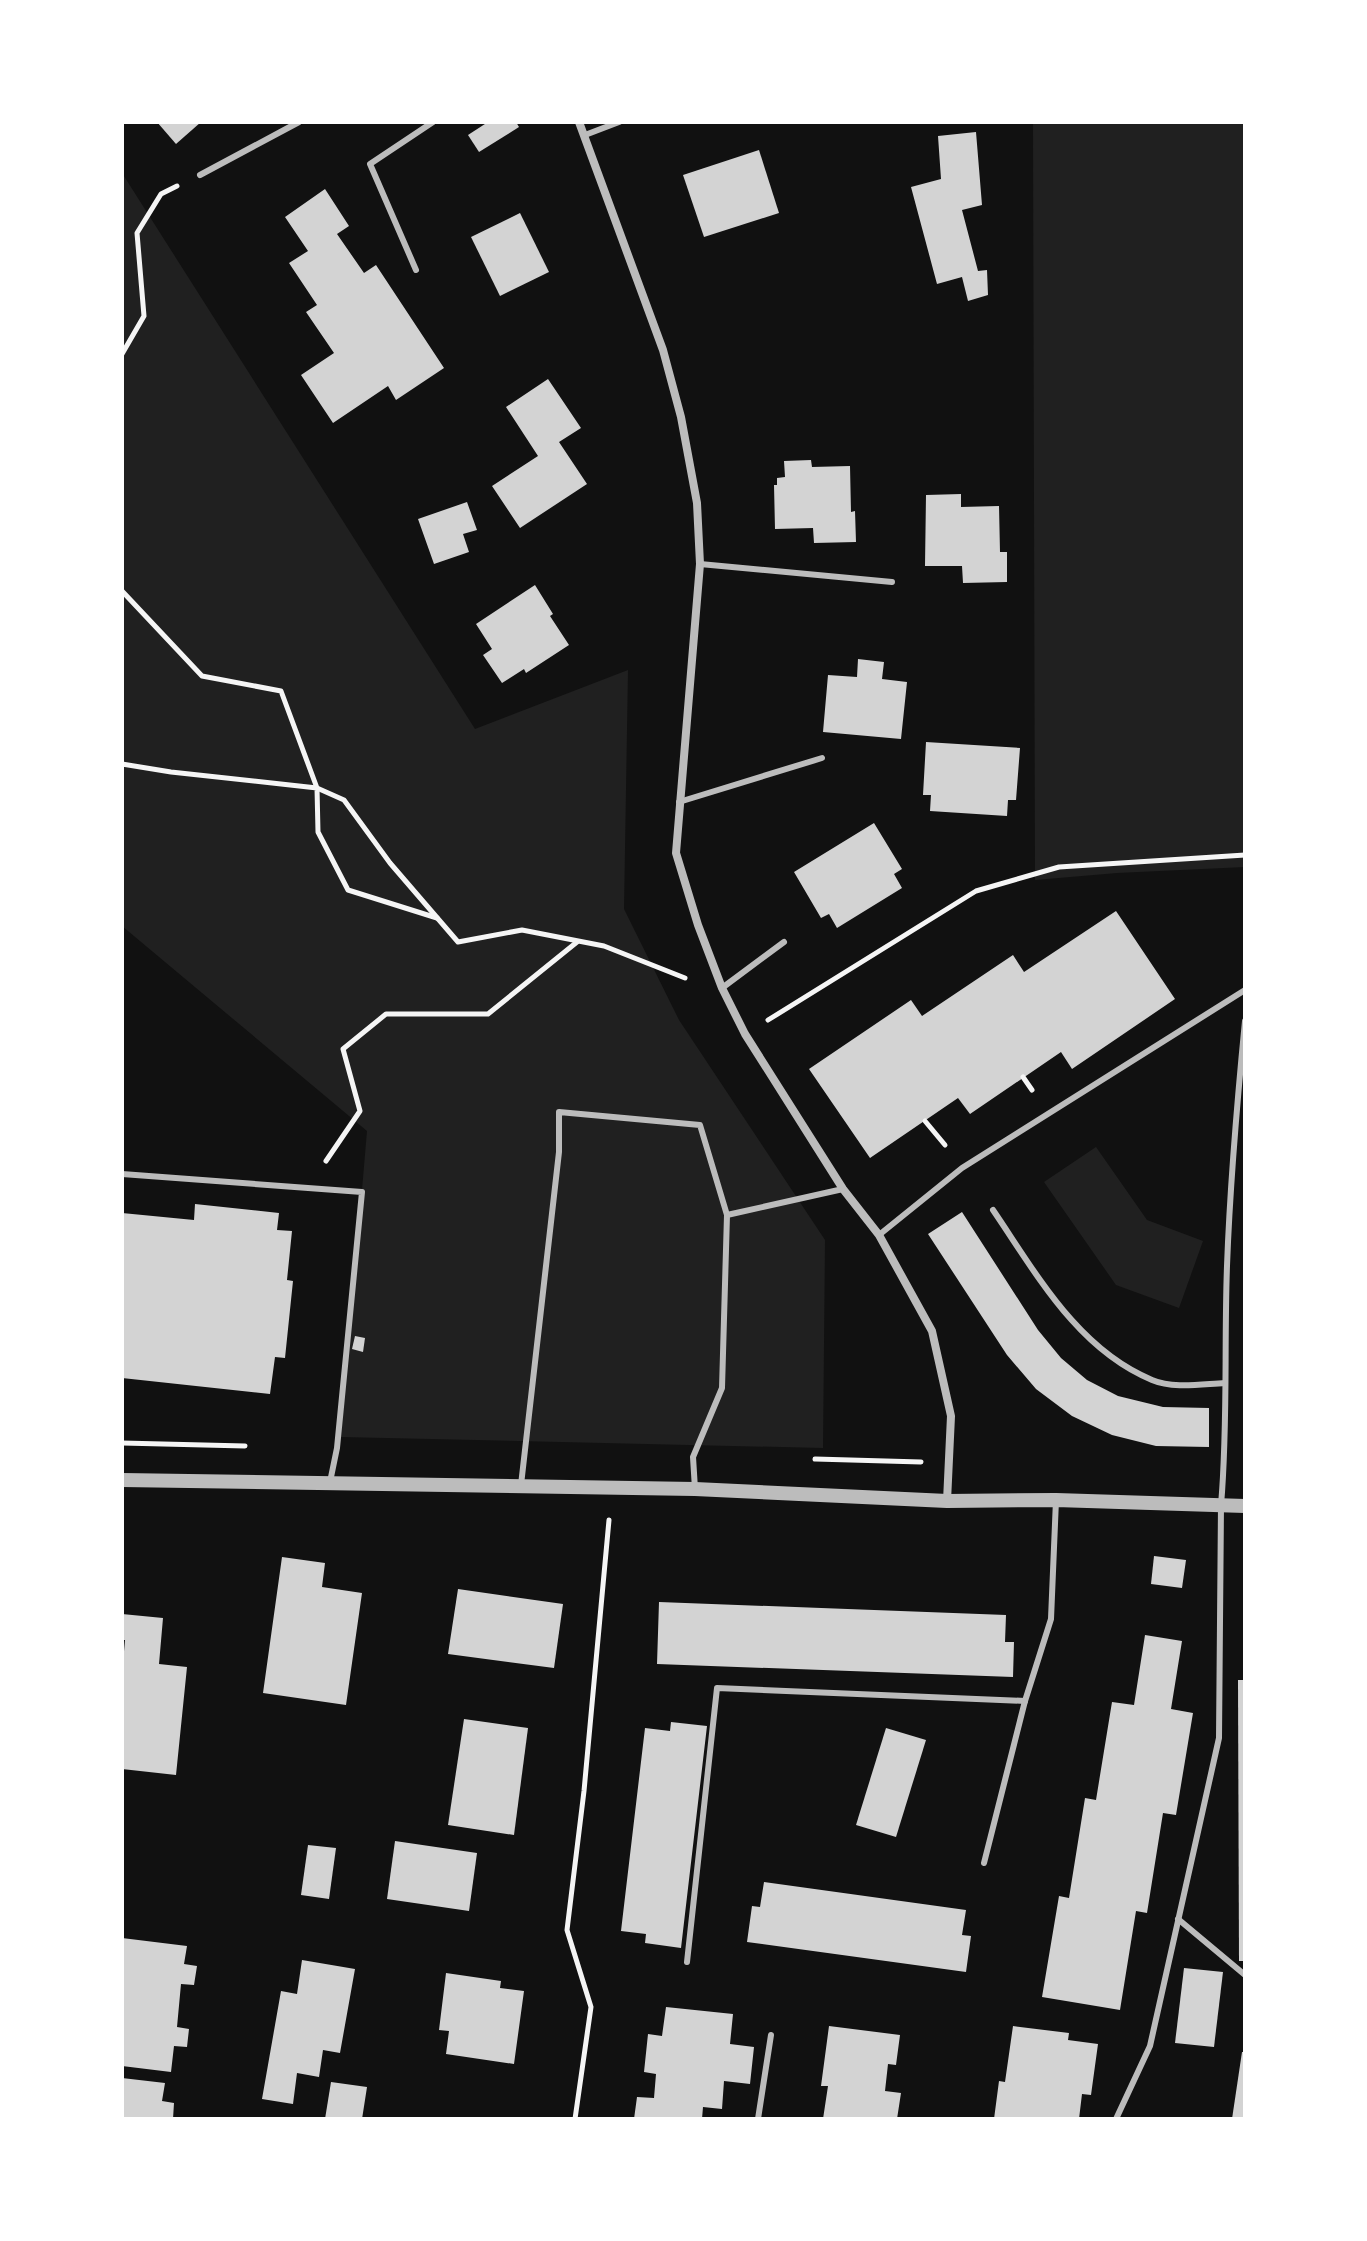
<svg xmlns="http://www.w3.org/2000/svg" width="1367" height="2241" font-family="'Roboto Condensed',sans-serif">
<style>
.green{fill:#202020}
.building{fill:#d3d3d3}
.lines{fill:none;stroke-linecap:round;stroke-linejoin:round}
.path{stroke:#f5f5f5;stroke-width:5}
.service{stroke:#bcbcbc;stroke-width:6}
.minor{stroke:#bcbcbc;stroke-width:8}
.tertiary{stroke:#bcbcbc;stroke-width:14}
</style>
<rect width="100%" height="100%" fill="#111"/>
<g class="green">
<polygon points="1033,122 1245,122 1245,867 1117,873 1035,880"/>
<polygon points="122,173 475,729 628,670 624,909 679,1020 825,1240 823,1448 341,1437 367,1131 122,926"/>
<polygon points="1096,1147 1147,1220 1203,1241 1179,1308 1116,1285 1044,1182"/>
</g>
<g class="building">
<polygon points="157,122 201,122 176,144"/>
<polygon points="488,122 516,122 519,127 479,152 468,135"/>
<polygon points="976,132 982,205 962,210 978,271 987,270 988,295 968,301 962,277 937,284 911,187 941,179 938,136"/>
<polygon points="759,150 779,213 704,237 683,175"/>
<polygon points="325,189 349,226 337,234 364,273 376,265 444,368 396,400 388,386 333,423 301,375 334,353 306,312 317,305 289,263 308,251 285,217"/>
<polygon points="520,213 549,272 500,296 471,237"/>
<polygon points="548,379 581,428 559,442 587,484 520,528 492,486 538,456 506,407"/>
<polygon points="811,460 812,467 850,466 851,512 855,511 856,542 814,543 813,528 775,529 774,485 777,485 777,478 785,477 784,461"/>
<polygon points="961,494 961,507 999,506 1000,552 1007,552 1007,582 963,583 962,566 925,566 926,495"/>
<polygon points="467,502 477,530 463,534 469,552 434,564 418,519"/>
<polygon points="535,585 553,614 550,616 569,645 526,673 524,669 502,683 483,655 492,649 476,624"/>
<polygon points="858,659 884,662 882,679 907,682 901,739 823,732 828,675 857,677"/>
<polygon points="926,742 1020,748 1016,800 1008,800 1007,816 930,811 931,795 923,795"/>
<polygon points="874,823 902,869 894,874 902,888 837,928 829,914 821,918 794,872"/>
<polygon points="1116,911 1175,999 1072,1069 1061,1052 970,1114 958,1098 870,1158 809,1069 911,1000 922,1016 1013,955 1024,972"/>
<polygon points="195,1204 279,1213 277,1230 292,1231 287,1280 293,1281 285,1358 275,1357 270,1394 122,1378 122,1213 194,1220"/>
<polygon points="962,1212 1038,1330 1061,1358 1087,1380 1118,1396 1163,1407 1209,1408 1209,1447 1156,1446 1112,1435 1072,1416 1036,1389 1007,1355 928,1234"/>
<polygon points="355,1336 365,1338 363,1352 352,1349"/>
<polygon points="1154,1556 1186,1560 1182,1588 1151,1584"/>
<polygon points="282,1557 325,1563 322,1587 362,1593 346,1705 263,1693"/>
<polygon points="458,1589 563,1604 554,1668 448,1654"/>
<polygon points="659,1602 1006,1615 1005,1642 1014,1642 1013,1677 657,1664"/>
<polygon points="122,1614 163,1618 159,1664 187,1667 176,1775 122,1769 122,1674 125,1640 122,1640"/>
<polygon points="1145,1635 1182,1641 1171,1709 1193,1713 1176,1815 1163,1813 1147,1913 1136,1911 1120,2010 1042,1997 1059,1896 1069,1898 1085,1798 1096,1800 1112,1702 1134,1705"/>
<polygon points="1238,1680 1245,1680 1245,1961 1239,1961"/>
<polygon points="464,1719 528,1728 514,1835 448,1825"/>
<polygon points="671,1722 707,1726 681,1948 645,1943 646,1934 621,1931 645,1728 670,1731"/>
<polygon points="886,1728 926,1740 896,1837 856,1825"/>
<polygon points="395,1841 477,1853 469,1911 387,1899"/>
<polygon points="308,1845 336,1848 329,1899 301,1895"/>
<polygon points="764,1882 966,1910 962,1935 971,1936 966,1972 747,1942 752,1906 760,1907"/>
<polygon points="122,1938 187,1946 184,1964 197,1966 194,1985 181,1984 177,2027 189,2029 187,2047 174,2046 171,2072 122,2066"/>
<polygon points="302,1960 355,1969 340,2053 323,2050 319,2077 297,2073 293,2104 262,2099 281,1991 297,1994"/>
<polygon points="1184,1968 1223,1972 1214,2047 1175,2043"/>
<polygon points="446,1973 501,1981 500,1988 524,1991 514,2064 446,2054 449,2031 439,2030"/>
<polygon points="666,2007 733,2014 730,2044 754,2047 750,2084 724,2081 722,2109 703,2107 702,2119 634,2119 637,2097 654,2098 656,2074 644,2072 648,2034 662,2036"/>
<polygon points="829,2026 900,2035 896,2065 888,2064 885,2091 901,2093 897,2119 823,2119 828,2086 821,2086"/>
<polygon points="1013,2026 1069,2033 1068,2040 1098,2044 1091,2095 1082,2094 1079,2119 994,2119 999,2081 1005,2082"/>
<polygon points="1242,2052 1245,2052 1245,2119 1232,2119"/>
<polygon points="122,2078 165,2083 162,2101 174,2103 173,2119 122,2119"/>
<polygon points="331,2082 367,2087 362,2119 325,2119"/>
</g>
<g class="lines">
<g class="path">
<polyline points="122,354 144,316 137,233 161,194 177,186"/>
<polyline points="122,591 202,676 281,691 317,788 344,800 390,863 458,942 522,930 604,946 685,978"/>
<polyline points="122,764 171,772 317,788 318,832 348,890 437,918"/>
<polyline points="768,1020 976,891 1059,867 1245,855"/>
<polyline points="1023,1077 1032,1090"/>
<polyline points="925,1121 945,1145"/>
<polyline points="326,1161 360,1111 343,1049 386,1014 488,1014 577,942"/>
<polyline points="122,1443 245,1446"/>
<polyline points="815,1459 921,1462"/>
<polyline points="575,2119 591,2007 567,1930 584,1791 609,1520"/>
</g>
<g class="service">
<polyline points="585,135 619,122"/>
<polyline points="200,175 299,122"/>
<polyline points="416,270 370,164 433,122"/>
<polyline points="700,564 892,582"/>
<polyline points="679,802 822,758"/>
<polyline points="722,988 784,942"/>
<polyline points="122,1174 362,1192 337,1448 330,1482"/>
<path d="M993 1210C1036 1273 1077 1349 1152 1380 1173 1389 1202 1384 1225 1383"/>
<polyline points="879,1235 962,1168 1245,990"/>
<polyline points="521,1485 559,1152 559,1112 700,1125 727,1215"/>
<polyline points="695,1489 693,1457 722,1388 727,1215 843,1189"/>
<polyline points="984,1863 1025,1701 1051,1619 1056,1500"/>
<polyline points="1178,1919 1245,1975"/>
<polyline points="687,1962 717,1688 1025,1701"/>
<polyline points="758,2119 771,2035"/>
<path d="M1116 2119 1150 2046 1219 1738 1221 1505C1228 1426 1224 1346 1227 1266 1230 1184 1237 1103 1245 1021"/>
</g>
<polyline class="minor" points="579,122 663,350 681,417 697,503 700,564 676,853 698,925 722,988 745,1034 843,1189 879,1235 932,1331 951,1416 947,1501"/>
<polyline class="tertiary" points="122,1480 695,1489 947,1501 1056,1500 1245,1506"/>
</g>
<rect width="1367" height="2241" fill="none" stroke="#ffffff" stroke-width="248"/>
</svg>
